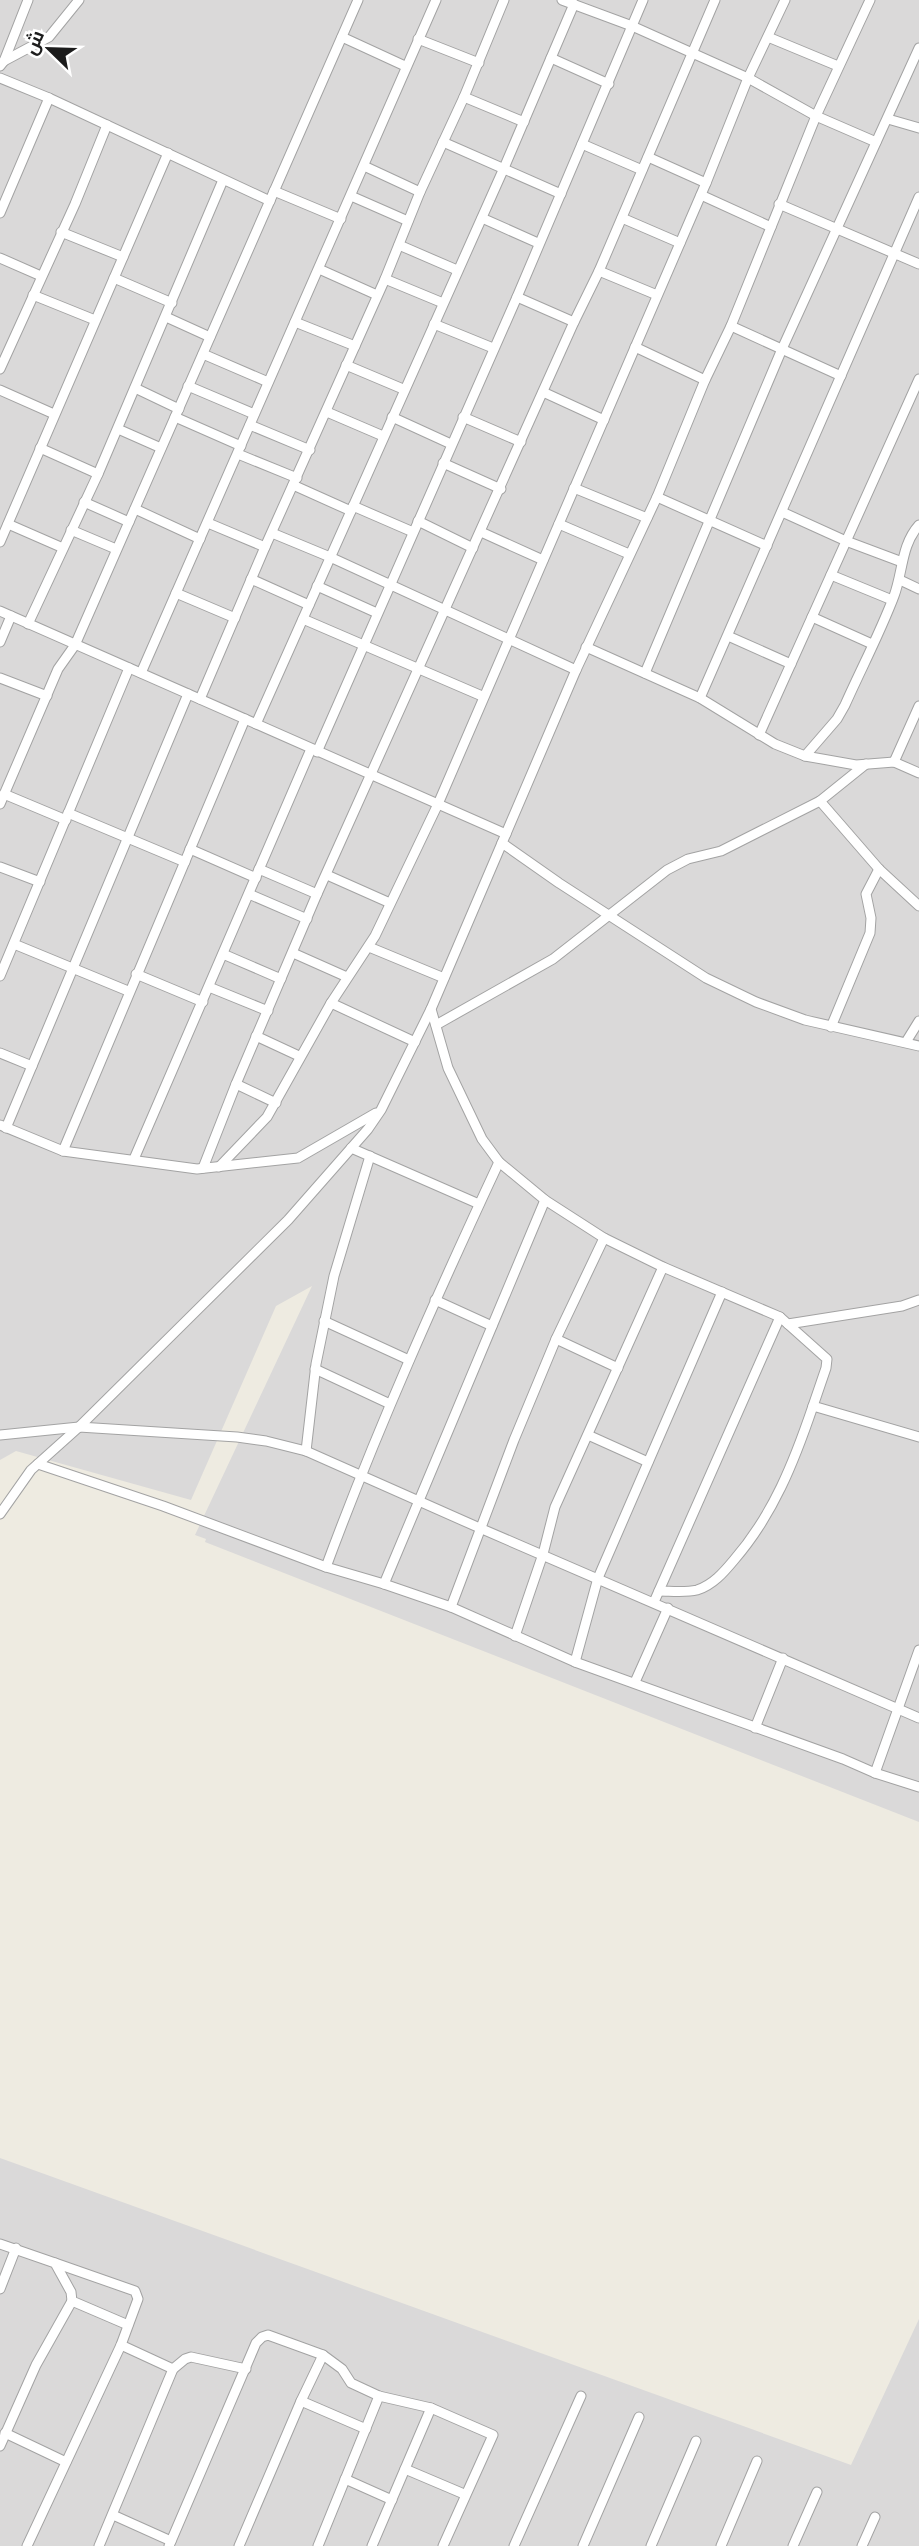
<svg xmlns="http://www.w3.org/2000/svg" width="919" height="2546" font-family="Poppins,Cairo,sans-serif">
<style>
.residential{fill:#dad9d9}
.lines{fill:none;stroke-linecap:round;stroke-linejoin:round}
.street-casing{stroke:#a3a3a3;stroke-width:11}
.street{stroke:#fff;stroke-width:9}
</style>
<rect width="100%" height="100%" fill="#eeebe1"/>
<g class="residential">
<polygon points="0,0 919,0 919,1822 205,1542 206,1539 195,1535 312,1286 276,1306 191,1500 16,1451 0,1460"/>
<polygon points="0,2158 851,2465 919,2319 919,2546 0,2546"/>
</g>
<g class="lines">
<defs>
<g id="street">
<polyline points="562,0 632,26 748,78 816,116 876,142"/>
<polyline points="870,0 816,116 731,326 705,380 657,497 576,670 502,843 559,883 706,978 756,1002 805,1020 919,1046"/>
<polyline points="342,37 405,66"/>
<polyline points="768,37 838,66"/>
<polyline points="418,39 479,63"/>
<polyline points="551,58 609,84"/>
<polyline points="4,61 49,37 79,0"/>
<polyline points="0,66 4,61 28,0"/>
<polyline points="0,78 49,98 270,201"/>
<polyline points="464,97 524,122"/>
<polyline points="888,119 919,128"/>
<polyline points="443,142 561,194"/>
<polyline points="582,144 642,170"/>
<polyline points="648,157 706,183"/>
<polyline points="364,166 420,192"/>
<polyline points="274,191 341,219"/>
<polyline points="701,195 771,227"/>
<polyline points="351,196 408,221"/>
<polyline points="779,204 919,264"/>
<polyline points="0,213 49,98"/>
<polyline points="482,218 538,243"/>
<polyline points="622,218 680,243"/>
<polyline points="61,232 123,257"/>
<polyline points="399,245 457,270"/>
<polyline points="0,258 41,276"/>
<polyline points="319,269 377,295"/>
<polyline points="599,271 657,295"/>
<polyline points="114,278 172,303"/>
<polyline points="385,279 443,303"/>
<polyline points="33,295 95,320"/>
<polyline points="517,297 574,322"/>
<polyline points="166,317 210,337"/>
<polyline points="295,322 355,346"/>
<polyline points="434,324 493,348"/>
<polyline points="731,326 841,376"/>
<polyline points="635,347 705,380"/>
<polyline points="203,354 268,382"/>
<polyline points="346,365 403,389"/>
<polyline points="0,369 75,204 107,125"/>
<polyline points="188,386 254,414"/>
<polyline points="135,388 179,409"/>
<polyline points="0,390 54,414"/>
<polyline points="543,392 604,420"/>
<polyline points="327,412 383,436"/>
<polyline points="175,417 241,446"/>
<polyline points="392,417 451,444"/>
<polyline points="463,417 521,442"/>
<polyline points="250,425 310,450"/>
<polyline points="118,429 161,448"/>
<polyline points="40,448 98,474"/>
<polyline points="238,454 297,478"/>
<polyline points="443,463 501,489"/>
<polyline points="293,485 351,511"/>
<polyline points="574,488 647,518"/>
<polyline points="657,497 767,546"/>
<polyline points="84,502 129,522"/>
<polyline points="353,506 413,532"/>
<polyline points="135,509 200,539"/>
<polyline points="782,512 846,541 902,562"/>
<polyline points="418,521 473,548"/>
<polyline points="208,523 265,547"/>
<polyline points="8,524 63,548"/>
<polyline points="559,524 629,554"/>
<polyline points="71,530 116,549"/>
<polyline points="481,532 543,560"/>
<polyline points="272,533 330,557 576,670"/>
<polyline points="0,542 168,153"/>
<polyline points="831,575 892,600"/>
<polyline points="251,579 309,605"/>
<polyline points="900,580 919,589"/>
<polyline points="317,586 377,613"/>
<polyline points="176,593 235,618"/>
<polyline points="0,611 506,834"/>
<polyline points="812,617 872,644"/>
<polyline points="303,619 482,696"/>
<polyline points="28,624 98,474 223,180"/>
<polyline points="728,636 791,664"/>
<polyline points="0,642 11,616"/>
<polyline points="586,647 700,698 775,744 805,756 856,765 894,762 919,773"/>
<polyline points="141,673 436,0"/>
<polyline points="645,673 782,349 919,48"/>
<polyline points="0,678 47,696"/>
<polyline points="700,698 919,197"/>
<polyline points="200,699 265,547 385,279 420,192 464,97 504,0"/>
<polyline points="256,724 504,168 574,4"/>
<polyline points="759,735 919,379"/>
<polyline points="317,752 517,297 643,0"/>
<path d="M805 756 837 719 845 705C861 669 880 633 894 596 903 572 901 545 919 525"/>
<polyline points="894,762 919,706"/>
<polyline points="4,794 66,820"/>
<polyline points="820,801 879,869 919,906"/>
<polyline points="0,804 58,669 75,645 358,0"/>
<polyline points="68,813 185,862"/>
<polyline points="502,843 431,1009 448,1068 482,1139 499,1162 545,1200 604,1238 663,1267 780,1317 827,1359 826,1368 813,1406 919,1437"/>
<polyline points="190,849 256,878"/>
<polyline points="0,867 40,882"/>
<polyline points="259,869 317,894"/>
<polyline points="327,875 390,903"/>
<polyline points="249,894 307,919"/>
<polyline points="14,944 128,991"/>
<polyline points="369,947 444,978"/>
<polyline points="293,953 347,977"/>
<polyline points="223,954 281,979"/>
<polyline points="136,974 203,1002"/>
<polyline points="0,976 129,668"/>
<polyline points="209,987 268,1011"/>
<polyline points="331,1003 415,1042"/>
<polyline points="436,1025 553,959 667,870 688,859 721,851 820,801 866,764"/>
<polyline points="831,1027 870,933 871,918 866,894 879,869"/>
<polyline points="256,1036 299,1056"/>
<polyline points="906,1042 919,1021"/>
<polyline points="0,1053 32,1066"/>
<polyline points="236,1084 276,1103"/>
<polyline points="0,1125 63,1151 197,1169 298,1158 376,1113"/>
<polyline points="6,1128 188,694"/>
<polyline points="351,1148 479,1204"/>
<polyline points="63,1151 245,719"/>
<polyline points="134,1159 311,749"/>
<polyline points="219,1167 267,1117 331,1003 375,936 438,804 706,183 748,78 785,0"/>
<polyline points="203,1168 236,1084 317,894 574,322 599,271 715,0"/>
<polyline points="435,1300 492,1326"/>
<polyline points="324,1321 409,1360"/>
<polyline points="788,1324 902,1306 919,1300"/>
<polyline points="556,1339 618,1368"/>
<polyline points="315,1369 390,1404"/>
<polyline points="0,1435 79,1427 237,1437 266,1441 306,1451 482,1529 919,1718"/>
<polyline points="588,1435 648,1462"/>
<polyline points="306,1451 316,1364 334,1276 370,1156"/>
<polyline points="38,1464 163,1506 326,1567 384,1584 451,1607 575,1662 843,1759 875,1773 919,1787"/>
<polyline points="0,1514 31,1470 79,1427 288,1220 368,1129 381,1110 431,1009"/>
<path d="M326 1567C377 1429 437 1295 499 1162"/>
<polyline points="384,1584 545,1200"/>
<path d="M659 1591C670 1591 685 1593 697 1590 713 1585 724 1572 734 1560 773 1515 794 1462 813 1406"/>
<polyline points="654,1602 780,1317"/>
<polyline points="451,1607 514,1440 556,1339 604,1238"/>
<polyline points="515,1636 543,1554 555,1507 663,1267"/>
<polyline points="575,1662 598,1578 722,1292"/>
<polyline points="635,1682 668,1608"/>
<polyline points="755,1728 783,1658"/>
<polyline points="875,1773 919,1650"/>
<polyline points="0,2244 55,2263 71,2292 72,2301 128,2325"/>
<polyline points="0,2289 16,2248"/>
<polyline points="121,2345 173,2369 185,2359 191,2357 246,2369"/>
<polyline points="301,2401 366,2429"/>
<polyline points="5,2433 66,2462"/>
<polyline points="0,2446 36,2365 72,2301"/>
<polyline points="405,2469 464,2494"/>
<polyline points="345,2479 392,2500"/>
<polyline points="113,2515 171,2541"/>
<polyline points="27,2546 121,2345 138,2299 135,2291 55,2263"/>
<polyline points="99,2546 173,2369"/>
<polyline points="169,2546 256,2343 262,2337 268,2335 323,2355 342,2369 351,2383 379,2396 431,2408 493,2435 443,2546"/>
<polyline points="239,2546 301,2401 323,2355"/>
<polyline points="318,2546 379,2396"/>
<polyline points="372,2546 431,2408"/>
<polyline points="514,2546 581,2396"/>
<polyline points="583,2546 639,2417"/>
<polyline points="651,2546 696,2441"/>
<polyline points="721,2546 757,2461"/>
<polyline points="793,2546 817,2492"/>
<polyline points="862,2546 875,2517"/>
</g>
</defs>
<use href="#street" class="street-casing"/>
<use href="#street" class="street"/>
</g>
<g transform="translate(49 49) rotate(293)" stroke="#ffffff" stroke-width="5" paint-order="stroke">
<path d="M0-5L12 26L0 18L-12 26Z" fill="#1c1c1c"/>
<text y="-10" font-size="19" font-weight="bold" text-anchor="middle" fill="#1c1c1c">ش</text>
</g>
</svg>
